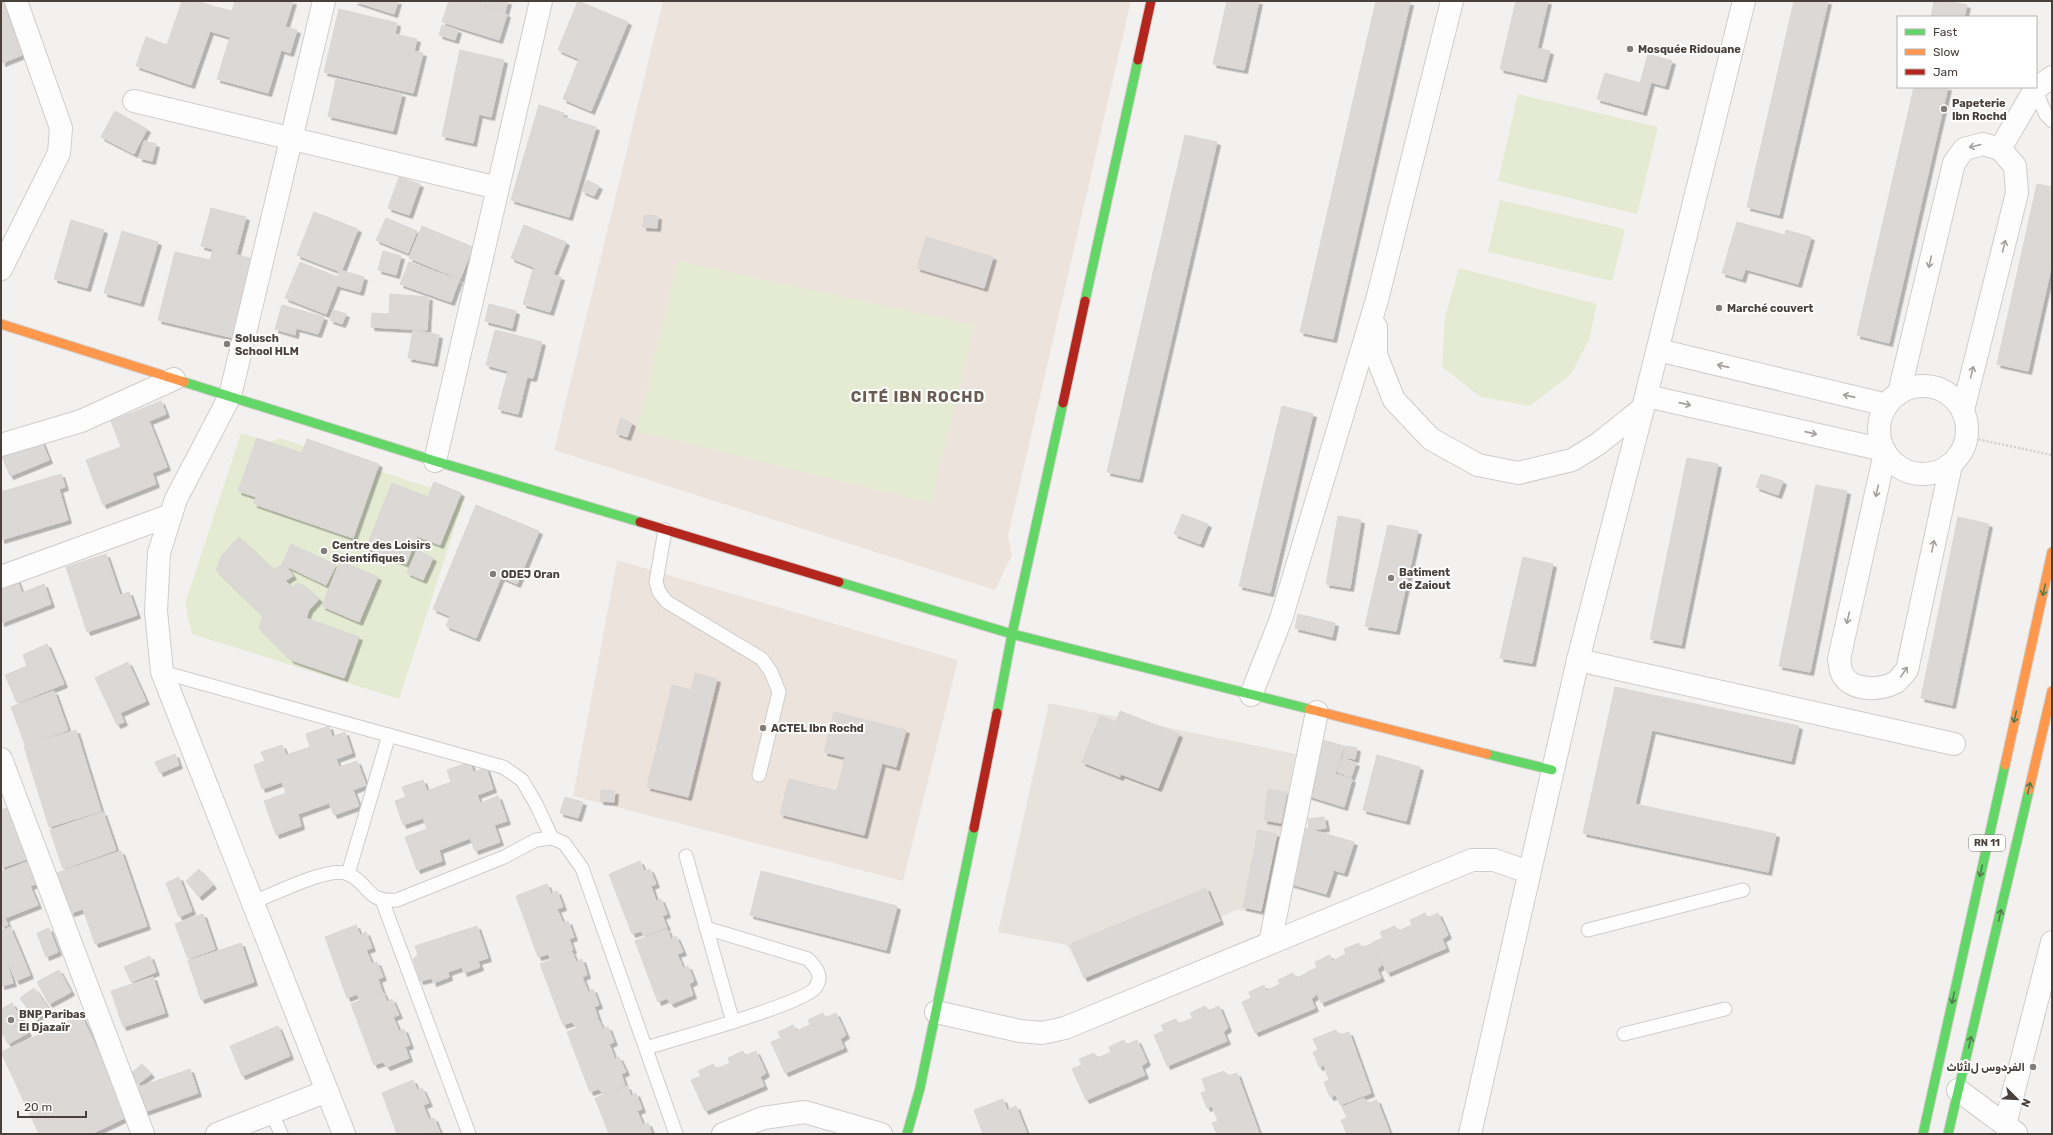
<svg xmlns="http://www.w3.org/2000/svg" width="2053" height="1135" font-family="Rubik,Cairo,sans-serif">
<style>
.commercial{fill:#ece3dd}
.education{fill:#e8e2dc}
.green{fill:#e5ead2}
.building{fill:#dbd8d6;stroke:#dbd7d5;filter:url(#shadow)}
.lines{fill:none;stroke-linecap:round;stroke-linejoin:round}
.lane-casing{stroke:#cfcdcb;stroke-width:15}
.street-casing{stroke:#cfcdcb;stroke-width:24}
.fast-casing{stroke:#d3cdc8;stroke-width:11}
.slow-casing{stroke:#d3cdc8;stroke-width:11}
.jam-casing{stroke:#d3cdc8;stroke-width:11}
.path{stroke:#d3d0cd;stroke-width:2.5;stroke-dasharray:2 2;stroke-linecap:butt}
.lane{stroke:#fdfdfd;stroke-width:13}
.street{stroke:#fdfdfd;stroke-width:22}
.fast{stroke:#63d668;stroke-width:9}
.slow{stroke:#ff974d;stroke-width:9}
.jam{stroke:#b3261e;stroke-width:9}
.oneway{stroke:#a39e9c}
.oneway2{stroke:#537c4d}
.poi-dot{fill:#847e7a;stroke:#fff;stroke-width:1.5}
.labels{text-anchor:middle;dominant-baseline:central;stroke-width:4;stroke-linejoin:round;paint-order:stroke}
.shield{fill:#fff;stroke:#807976;stroke-width:1}
.shield-label{font-size:10px;font-weight:bold;fill:#49403b}
.poi-label{font-size:11px;font-weight:bold;fill:#49403b;stroke:#fff;text-anchor:start}
.district-label{font-size:15px;font-weight:bold;letter-spacing:1px;fill:#6a5c53;stroke:#fff}
</style>
<defs>
<filter id="shadow"><feDropShadow dx="3.5" dy="3.5" stdDeviation="0" flood-color="#0004"/></filter>
</defs>
<rect width="100%" height="100%" fill="#f3f1ef"/>
<g class="commercial">
<polygon points="663,1 1131,1 1008,536 1012,555 995,590 554,450"/>
<polygon points="617,560 958,660 903,881 573,796"/>
</g>
<polygon class="education" points="1049,703 1296,754 1264,912 1236,910 1087,981 1067,945 998,932"/>
<g class="green">
<polygon points="1518,94 1658,127 1637,214 1498,181"/>
<polygon points="1500,200 1625,229 1612,281 1488,252"/>
<polygon points="678,261 975,325 931,503 636,431"/>
<polygon points="1459,268 1597,304 1589,340 1571,374 1530,406 1481,397 1442,367 1445,317"/>
<polygon points="241,433 263,440 268,443 280,438 464,499 399,699 192,634 185,604"/>
</g>
<g class="building">
<polygon points="1,1 3,1 22,55 2,63"/>
<polygon points="182,1 198,1 218,8 191,85 136,66 146,37 167,45"/>
<polygon points="235,1 293,1 285,27 297,30 290,53 281,50 268,93 217,79 230,37 210,31 217,7 232,11"/>
<polygon points="354,1 398,1 394,14"/>
<polygon points="449,1 486,1 484,7 507,14 499,40 442,22"/>
<polygon points="488,1 508,1 505,12 486,6"/>
<polygon points="578,1 628,22 591,111 563,99 579,59 558,50"/>
<polygon points="1227,1 1259,1 1244,70 1213,64"/>
<polygon points="1376,1 1410,2 1333,339 1300,332"/>
<polygon points="1516,1 1548,1 1537,48 1550,51 1543,79 1500,69"/>
<polygon points="1794,1 1828,1 1779,215 1747,207"/>
<polygon points="1934,1 1947,1 1967,5 1964,17 1931,17"/>
<polygon points="339,9 397,23 395,34 417,39 414,51 423,53 413,93 324,72"/>
<polygon points="442,25 458,30 455,40 439,35"/>
<polygon points="460,50 504,60 491,117 479,114 473,143 442,136"/>
<polygon points="1648,54 1672,61 1665,86 1651,82 1643,112 1597,99 1605,73 1640,83"/>
<polygon points="336,79 402,94 393,131 328,116"/>
<polygon points="1914,87 1948,87 1889,343 1857,335"/>
<polygon points="539,105 564,113 563,117 596,127 569,217 511,200"/>
<polygon points="115,111 147,129 134,154 101,137"/>
<polygon points="1185,135 1217,142 1139,479 1107,472"/>
<polygon points="144,141 156,144 152,161 139,158"/>
<polygon points="399,177 420,184 409,215 388,208"/>
<polygon points="587,180 599,186 594,196 582,191"/>
<polygon points="2037,184 2052,187 2052,263 2028,371 1997,364"/>
<polygon points="211,208 246,217 236,255 201,246"/>
<polygon points="314,212 358,229 341,272 297,255"/>
<polygon points="644,215 658,216 657,228 643,227"/>
<polygon points="386,218 417,231 408,253 376,240"/>
<polygon points="71,220 104,230 87,288 54,279"/>
<polygon points="1737,222 1785,235 1786,230 1811,237 1798,284 1745,269 1742,279 1722,273"/>
<polygon points="524,225 566,242 553,275 511,258"/>
<polygon points="422,226 473,247 460,279 409,258"/>
<polygon points="122,231 158,242 140,303 104,293"/>
<polygon points="926,237 993,257 984,288 917,268"/>
<polygon points="213,249 254,259 234,338 158,320 175,252 210,260"/>
<polygon points="383,251 401,256 396,275 378,270"/>
<polygon points="300,262 340,278 326,314 285,298"/>
<polygon points="409,262 459,280 451,302 400,284"/>
<polygon points="533,269 561,277 550,312 523,304"/>
<polygon points="340,270 364,277 360,292 335,285"/>
<polygon points="390,294 429,297 427,330 371,327 372,313 389,314"/>
<polygon points="489,304 516,311 512,328 485,321"/>
<polygon points="282,305 324,317 318,334 296,328 295,335 275,329"/>
<polygon points="333,310 346,314 342,324 330,320"/>
<polygon points="413,330 439,335 434,363 408,358"/>
<polygon points="495,330 542,342 533,378 527,377 518,414 498,409 508,371 486,365"/>
<polygon points="161,401 166,414 149,421 167,467 152,473 156,484 103,505 86,460 121,447 111,421"/>
<polygon points="1282,406 1313,414 1270,593 1239,586"/>
<polygon points="621,418 632,423 627,437 616,433"/>
<polygon points="257,438 302,453 307,439 379,464 353,538 254,504 256,497 238,491"/>
<polygon points="41,440 49,460 10,476 2,456"/>
<polygon points="1687,458 1718,464 1681,645 1650,639"/>
<polygon points="61,474 65,487 59,489 68,520 1,540 1,492"/>
<polygon points="1761,474 1783,481 1778,495 1756,487"/>
<polygon points="434,482 461,493 440,545 417,536 406,564 366,548 392,483 428,497"/>
<polygon points="1816,485 1847,491 1810,672 1779,666"/>
<polygon points="476,505 539,531 517,584 501,577 476,638 446,626 450,616 433,609"/>
<polygon points="1182,514 1208,524 1200,544 1174,534"/>
<polygon points="1338,516 1361,520 1350,588 1326,584"/>
<polygon points="1958,517 1989,524 1952,705 1921,698"/>
<polygon points="1388,525 1418,531 1396,631 1365,626"/>
<polygon points="239,537 293,588 297,583 305,586 319,599 309,610 306,618 359,637 344,678 291,660 259,628 263,616 216,570 222,555"/>
<polygon points="291,544 336,565 326,585 282,564"/>
<polygon points="417,550 433,558 423,580 407,573"/>
<polygon points="106,554 120,595 129,592 137,615 87,632 66,567"/>
<polygon points="1523,557 1553,564 1532,663 1500,658"/>
<polygon points="340,561 378,577 359,622 322,606"/>
<polygon points="284,563 293,576 283,582 275,569"/>
<polygon points="16,578 22,593 44,584 51,604 1,623 1,584"/>
<polygon points="1298,614 1335,623 1332,637 1295,628"/>
<polygon points="47,644 64,684 17,703 5,675 27,666 23,655"/>
<polygon points="128,662 146,701 120,713 124,722 117,725 95,678"/>
<polygon points="695,673 717,679 688,797 647,787 672,685 691,690"/>
<polygon points="1615,687 1799,726 1791,761 1652,730 1635,804 1776,834 1768,872 1583,833"/>
<polygon points="54,691 68,730 25,745 11,707"/>
<polygon points="1120,711 1179,734 1158,788 1121,774 1120,777 1082,762 1100,716 1116,722"/>
<polygon points="834,712 906,730 896,767 882,763 864,835 780,814 789,779 837,791 845,757 824,752"/>
<polygon points="329,726 332,737 345,732 352,753 336,759 339,767 357,761 366,785 353,790 359,806 334,815 329,803 298,814 301,826 276,835 264,801 286,793 282,782 262,789 254,765 265,761 261,752 282,745 286,755 310,747 306,734"/>
<polygon points="76,730 101,811 49,827 24,746"/>
<polygon points="1323,740 1344,746 1335,774 1352,779 1344,807 1306,795"/>
<polygon points="1345,746 1357,748 1355,759 1343,757"/>
<polygon points="175,754 179,765 160,773 155,762"/>
<polygon points="1377,755 1420,767 1406,821 1363,810"/>
<polygon points="1342,758 1356,763 1351,777 1337,772"/>
<polygon points="470,762 473,772 486,768 493,789 477,795 480,803 498,796 507,821 494,825 500,842 475,851 470,838 439,850 442,861 417,870 405,837 427,829 423,818 403,825 395,801 406,797 402,787 423,780 427,791 451,782 447,770"/>
<polygon points="1268,789 1287,792 1281,823 1264,820"/>
<polygon points="601,790 615,791 614,802 600,801"/>
<polygon points="565,797 583,802 578,818 560,813"/>
<polygon points="13,806 30,858 1,868 1,810"/>
<polygon points="103,812 116,850 63,869 50,830"/>
<polygon points="1324,817 1326,828 1309,830 1308,819"/>
<polygon points="1305,828 1354,842 1344,873 1334,870 1326,894 1288,883"/>
<polygon points="1258,830 1277,834 1261,911 1243,907"/>
<polygon points="121,851 147,926 95,944 83,909 71,913 57,873"/>
<polygon points="32,860 41,882 30,886 38,905 5,918 8,925 1,927 1,872"/>
<polygon points="640,861 644,871 650,869 656,884 651,886 656,901 661,899 667,914 662,916 667,927 644,936 641,931 632,934 609,874"/>
<polygon points="199,869 213,885 199,897 186,881"/>
<polygon points="761,871 897,906 886,950 750,915"/>
<polygon points="179,877 192,911 179,917 166,883"/>
<polygon points="547,884 551,894 557,891 563,907 557,909 563,923 568,921 574,937 569,939 573,950 551,959 548,954 538,957 516,896"/>
<polygon points="1206,888 1220,921 1084,978 1070,944"/>
<polygon points="1425,913 1427,918 1438,913 1448,935 1442,939 1446,948 1387,973 1373,942 1383,938 1380,932 1395,926 1398,931 1412,925 1410,920"/>
<polygon points="203,914 215,949 188,959 175,924"/>
<polygon points="356,925 360,935 366,932 372,948 366,950 372,964 377,962 383,977 378,979 382,991 360,1000 357,994 347,998 325,937"/>
<polygon points="477,926 488,958 478,961 480,967 464,973 462,967 448,972 449,977 433,983 432,978 420,981 413,959 418,955 415,946"/>
<polygon points="10,927 30,975 16,981 4,953 1,954 1,931"/>
<polygon points="49,928 58,952 46,957 37,933"/>
<polygon points="667,929 671,939 676,936 683,952 677,954 683,968 688,966 694,981 689,984 693,995 671,1004 667,998 658,1002 635,941"/>
<polygon points="241,943 254,982 201,1000 188,961"/>
<polygon points="1359,943 1361,948 1373,943 1382,965 1377,969 1381,978 1321,1003 1307,972 1317,968 1315,962 1330,955 1332,961 1346,954 1344,949"/>
<polygon points="572,952 576,962 582,959 587,975 582,977 588,992 593,989 599,1005 594,1007 598,1018 576,1027 572,1022 563,1025 540,964"/>
<polygon points="4,953 13,983 1,986 1,954"/>
<polygon points="150,956 156,972 131,982 124,967"/>
<polygon points="59,970 71,992 49,1004 37,982"/>
<polygon points="1293,973 1296,978 1307,973 1316,995 1311,999 1315,1008 1255,1033 1242,1002 1251,998 1249,992 1264,985 1266,991 1280,984 1278,980"/>
<polygon points="153,977 165,1013 123,1027 111,991"/>
<polygon points="34,988 49,1009 35,1019 20,998"/>
<polygon points="383,992 387,1002 392,999 399,1015 393,1017 399,1031 404,1029 410,1045 405,1047 409,1058 387,1067 383,1062 374,1065 351,1004"/>
<polygon points="12,1003 28,1033 8,1044 1,1031 1,1009"/>
<polygon points="1205,1006 1208,1011 1219,1006 1228,1028 1223,1032 1227,1041 1167,1066 1154,1035 1164,1031 1161,1025 1176,1019 1178,1024 1193,1018 1190,1013"/>
<polygon points="823,1013 825,1018 836,1013 846,1035 840,1039 844,1048 785,1073 771,1042 781,1038 778,1032 793,1025 796,1031 810,1025 808,1020"/>
<polygon points="81,1015 120,1097 133,1114 91,1134 39,1134 1,1052"/>
<polygon points="598,1019 603,1029 608,1027 614,1042 609,1044 615,1059 619,1057 626,1072 621,1074 625,1085 603,1094 599,1089 590,1092 567,1032"/>
<polygon points="278,1026 290,1056 242,1076 230,1046"/>
<polygon points="1336,1030 1339,1035 1349,1032 1371,1093 1340,1105 1336,1095 1330,1097 1324,1082 1329,1080 1324,1065 1319,1067 1313,1052 1318,1050 1313,1039"/>
<polygon points="1124,1040 1126,1045 1137,1040 1147,1062 1141,1066 1145,1075 1086,1100 1072,1069 1082,1065 1079,1059 1094,1053 1097,1058 1111,1052 1109,1047"/>
<polygon points="743,1051 745,1056 756,1051 766,1073 760,1077 764,1086 705,1111 691,1080 701,1076 698,1071 713,1064 716,1069 730,1063 728,1058"/>
<polygon points="142,1064 151,1074 138,1084 130,1074"/>
<polygon points="190,1069 198,1093 144,1112 136,1088"/>
<polygon points="1224,1071 1228,1076 1237,1073 1259,1133 1217,1134 1212,1123 1218,1121 1212,1106 1207,1108 1201,1093 1206,1091 1202,1079"/>
<polygon points="413,1080 417,1090 422,1088 429,1103 423,1105 429,1120 434,1118 440,1133 397,1134 382,1093"/>
<polygon points="627,1086 631,1096 636,1093 642,1109 637,1111 643,1125 648,1123 652,1134 609,1134 595,1098"/>
<polygon points="1364,1098 1368,1103 1377,1100 1390,1134 1347,1134 1341,1120 1347,1118 1342,1107"/>
<polygon points="1003,1099 1007,1110 1016,1106 1027,1134 983,1134 974,1110"/>
</g>
<g class="lines">
<defs>
<g id="lane">
<polyline points="2035,89 2046,115 2052,121"/>
<polyline points="665,530 656,582 659,592 667,602 762,659 771,672 779,692 759,775"/>
<polyline points="162,672 503,767 522,780 536,804 552,838"/>
<polyline points="686,856 733,1022"/>
<polyline points="348,874 389,735"/>
<polyline points="382,900 469,1134"/>
<path d="M253 902C273 895 330 865 348 874 370 883 365 903 397 900L504 857 536 840 552 838 564 843 582 868 676 1134"/>
<polyline points="1588,930 1743,890"/>
<polyline points="1624,1034 1725,1009"/>
<path d="M646 1048C672 1040 803 1004 815 988 824 977 816 967 808 959L706 928"/>
<polyline points="272,1113 281,1134"/>
</g>
<g id="street">
<polyline points="324,1 230,396 176,499 159,553 156,611 162,672 344,1134"/>
<polyline points="134,101 498,188"/>
<polyline points="2000,149 2035,89 2052,77"/>
<polyline points="1,269 59,153 61,128 16,1"/>
<polyline points="1376,327 1376,355 1394,400 1431,439 1478,465 1518,473 1572,460 1598,444 1643,408"/>
<polyline points="1658,350 1887,405"/>
<circle cx="1923" cy="430" r="44"/>
<polyline points="1899,393 1954,163 1964,149 1983,144 2000,149 2015,166 2017,193 1963,410"/>
<polyline points="1647,396 1884,450"/>
<polyline points="1,445 81,421 174,379"/>
<path d="M1885 453 1839 659C1840 662 1840 667 1841 671 1848 692 1880 691 1896 682 1900 679 1903 674 1907 670L1951 465"/>
<polyline points="435,461 541,1"/>
<polyline points="1,577 171,515"/>
<polyline points="1578,660 1954,744"/>
<polyline points="1251,695 1281,619 1377,300 1452,1"/>
<polyline points="1,759 143,1134"/>
<polyline points="1270,943 1317,712"/>
<polyline points="936,1012 1020,1031 1042,1033 1065,1028 1472,860 1494,860 1529,872"/>
<polyline points="1958,1090 2016,1133"/>
<polyline points="2005,1125 2052,942"/>
<polyline points="217,1134 327,1091"/>
<polyline points="723,1134 763,1118 805,1112 881,1134"/>
<polyline points="1470,1134 1578,660 1643,408 1744,1"/>
</g>
<g id="fast">
<polyline points="1085,301 1138,60"/>
<polyline points="184,382 435,461 640,522"/>
<polyline points="839,582 1012,634 1309,709"/>
<polyline points="997,713 1012,634 1063,403"/>
<polyline points="1487,754 1552,770"/>
<polyline points="907,1134 920,1088 974,828"/>
<polyline points="1923,1134 2005,765"/>
<polyline points="1948,1134 2029,790"/>
</g>
<g id="slow">
<polyline points="1,324 184,382"/>
<polyline points="1309,709 1487,754"/>
<polyline points="2005,765 2052,552"/>
<polyline points="2029,790 2052,691"/>
</g>
<g id="jam">
<polyline points="1138,60 1151,1"/>
<polyline points="1063,403 1085,301"/>
<polyline points="640,522 839,582"/>
<polyline points="974,828 997,713"/>
</g>
</defs>
<use href="#lane" class="lane-casing"/>
<use href="#street" class="street-casing"/>
<use href="#fast" class="fast-casing"/>
<use href="#slow" class="slow-casing"/>
<use href="#jam" class="jam-casing"/>
<polyline class="path" points="1967,437 2052,455"/>
<use href="#lane" class="lane"/>
<use href="#street" class="street"/>
<use href="#fast" class="fast"/>
<use href="#slow" class="slow"/>
<use href="#jam" class="jam"/>
</g>
<defs><path id="oneway-shaft" d="M-6 0H5M1.5-3L5.5 0L1.5 3" fill="none" stroke-width="1.6" stroke-linecap="round" stroke-linejoin="round"/></defs>
<g class="oneway">
<use href="#oneway-shaft" transform="translate(1975 146) rotate(166)"/>
<use href="#oneway-shaft" transform="translate(2004 246) rotate(-76)"/>
<use href="#oneway-shaft" transform="translate(1930 262) rotate(103)"/>
<use href="#oneway-shaft" transform="translate(1723 366) rotate(-167)"/>
<use href="#oneway-shaft" transform="translate(1972 372) rotate(-76)"/>
<use href="#oneway-shaft" transform="translate(1849 396) rotate(-167)"/>
<use href="#oneway-shaft" transform="translate(1685 404) rotate(13)"/>
<use href="#oneway-shaft" transform="translate(1811 433) rotate(13)"/>
<use href="#oneway-shaft" transform="translate(1877 491) rotate(103)"/>
<use href="#oneway-shaft" transform="translate(1933 546) rotate(-78)"/>
<use href="#oneway-shaft" transform="translate(1848 618) rotate(103)"/>
<use href="#oneway-shaft" transform="translate(1904 672) rotate(-56)"/>
</g>
<g class="oneway2">
<use href="#oneway-shaft" transform="translate(2044 590) rotate(103)"/>
<use href="#oneway-shaft" transform="translate(2015 717) rotate(103)"/>
<use href="#oneway-shaft" transform="translate(2029 788) rotate(-77)"/>
<use href="#oneway-shaft" transform="translate(1981 871) rotate(103)"/>
<use href="#oneway-shaft" transform="translate(2000 915) rotate(-77)"/>
<use href="#oneway-shaft" transform="translate(1953 998) rotate(103)"/>
<use href="#oneway-shaft" transform="translate(1970 1042) rotate(-77)"/>
</g>
<g class="poi-dot">
<circle cx="1630" cy="49" r="4"/>
<circle cx="1944" cy="109" r="4"/>
<circle cx="1719" cy="308" r="4"/>
<circle cx="227" cy="344" r="4"/>
<circle cx="324" cy="551" r="4"/>
<circle cx="493" cy="574" r="4"/>
<circle cx="1391" cy="578" r="4"/>
<circle cx="763" cy="728" r="4"/>
<circle cx="11" cy="1020" r="4"/>
<circle cx="2033" cy="1067" r="4"/>
</g>
<g class="labels">
<rect class="shield" x="1969" y="835" width="36" height="16" rx="3"/>
<g class="shield-label">
<text x="1987" y="843">RN 11</text>
</g>
<g class="poi-label">
<text x="1638" y="49">Mosquée Ridouane</text>
<text x="1952" y="103">Papeterie<tspan x="1952" dy="13">Ibn Rochd</tspan></text>
<text x="1727" y="308">Marché couvert</text>
<text x="235" y="338">Solusch<tspan x="235" dy="13">School HLM</tspan></text>
<text x="332" y="545">Centre des Loisirs<tspan x="332" dy="13">Scientifiques</tspan></text>
<text x="1399" y="572">Batiment<tspan x="1399" dy="13">de Zaiout</tspan></text>
<text x="501" y="574">ODEJ Oran</text>
<text x="771" y="728">ACTEL Ibn Rochd</text>
<text x="19" y="1014">BNP Paribas<tspan x="19" dy="13">El Djazaïr</tspan></text>
<text x="2025" y="1067" text-anchor="end">الفردوس لﻷثاث</text>
</g>
<g class="district-label">
<text x="918" y="397">CITÉ IBN ROCHD</text>
</g>
</g>
<rect width="2053" height="1135" fill="none" stroke="#49403b" stroke-width="4"/>
<rect x="1897" y="16" width="140" height="72" fill="#ffffff" stroke="#b6b3b1"/>
<rect x="1905" y="29" width="20" height="6" fill="#63d668" stroke="#b6b3b1"/>
<text x="1933" y="36" font-size="12" fill="#49403b">Fast</text>
<rect x="1905" y="49" width="20" height="6" fill="#ff974d" stroke="#b6b3b1"/>
<text x="1933" y="56" font-size="12" fill="#49403b">Slow</text>
<rect x="1905" y="69" width="20" height="6" fill="#b3261e" stroke="#b6b3b1"/>
<text x="1933" y="76" font-size="12" fill="#49403b">Jam</text>
<g transform="translate(2017 1099) rotate(114)" stroke="#ffffff" stroke-width="3" paint-order="stroke">
<path d="M0-3L7 15L0 10L-7 15Z" fill="#49403b"/>
<text y="-6" font-size="11" font-weight="bold" text-anchor="middle" fill="#49403b">N</text>
</g>
<path d="M18 1111v6h68v-6" fill="none" stroke="#49403b" stroke-width="2"/>
<text x="24" y="1111" font-size="12" fill="#49403b" stroke="#ffffff" stroke-width="3" paint-order="stroke">20 m</text>
</svg>
